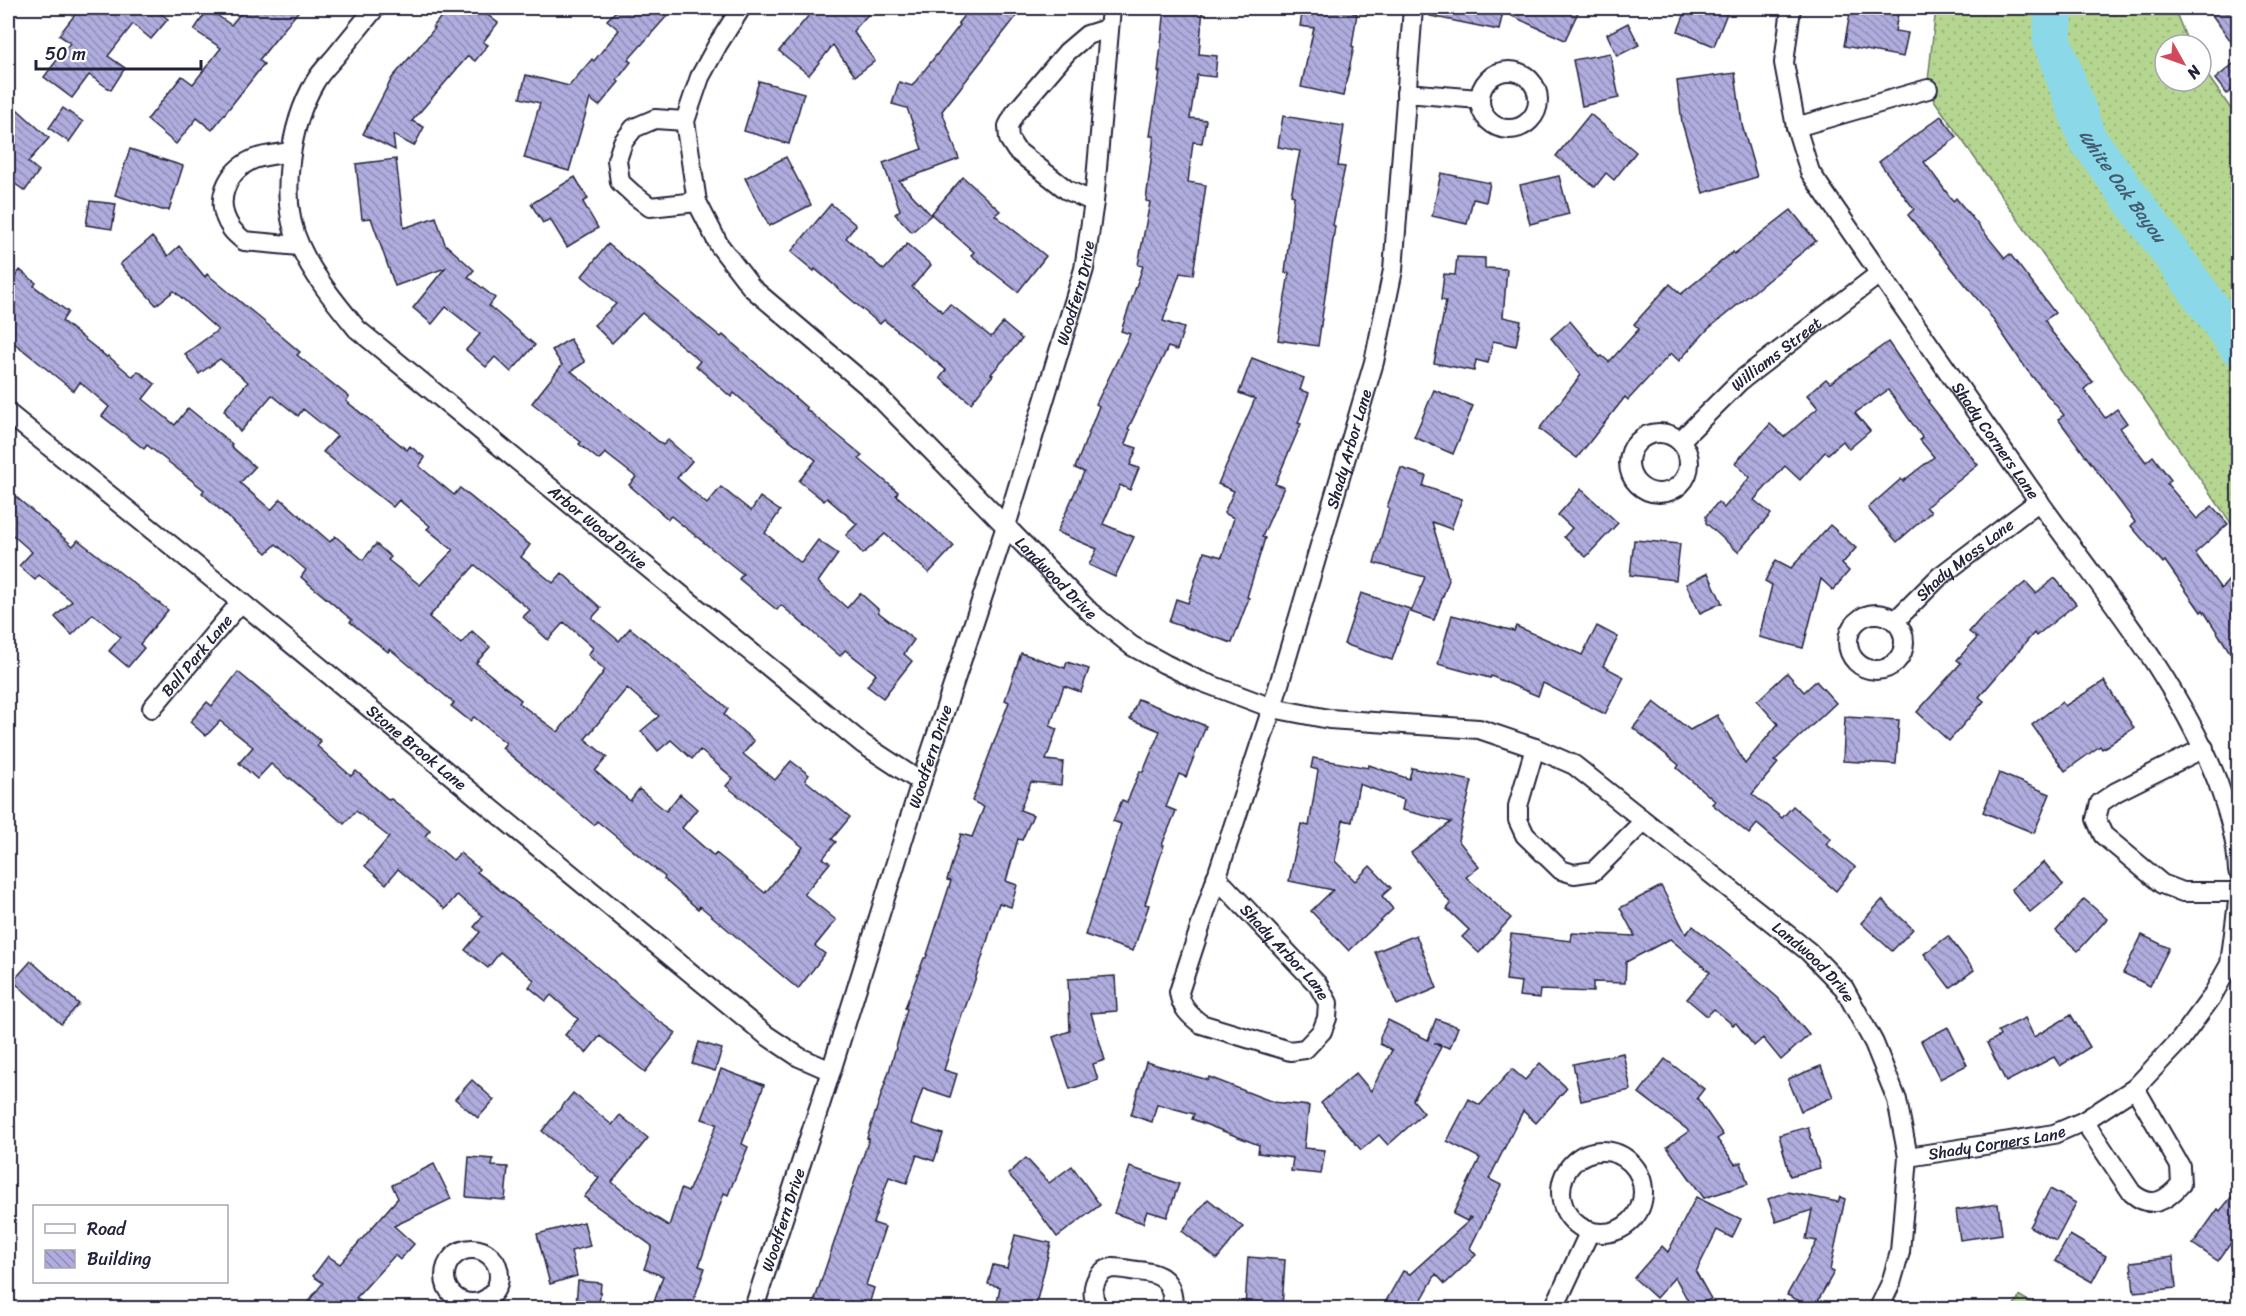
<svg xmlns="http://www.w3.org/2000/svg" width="2246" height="1316" font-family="Sriracha,sans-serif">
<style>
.grass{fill:url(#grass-dots);stroke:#6c7c66;stroke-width:1.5}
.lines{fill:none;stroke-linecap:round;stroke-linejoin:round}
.river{stroke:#8bd9e8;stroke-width:39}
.building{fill:url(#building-back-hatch);stroke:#22223b;stroke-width:1.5;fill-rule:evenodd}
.minor-casing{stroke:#22223b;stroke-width:22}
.minor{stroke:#fff;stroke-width:18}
.labels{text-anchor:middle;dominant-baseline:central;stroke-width:5;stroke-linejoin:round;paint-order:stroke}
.street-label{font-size:16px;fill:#22223b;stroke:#fff}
.water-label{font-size:18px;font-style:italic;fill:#42596f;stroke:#fff}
</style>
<defs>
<pattern id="grass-dots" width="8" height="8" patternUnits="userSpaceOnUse" patternTransform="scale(1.5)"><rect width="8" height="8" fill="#b5d690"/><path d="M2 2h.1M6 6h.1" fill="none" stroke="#9bb77d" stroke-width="1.8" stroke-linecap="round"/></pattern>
<pattern id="building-back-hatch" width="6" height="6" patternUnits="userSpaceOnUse" patternTransform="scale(1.5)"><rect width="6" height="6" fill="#b0acde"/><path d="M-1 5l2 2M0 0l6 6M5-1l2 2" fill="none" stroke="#8f8cb5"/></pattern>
</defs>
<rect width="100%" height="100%" fill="#fff"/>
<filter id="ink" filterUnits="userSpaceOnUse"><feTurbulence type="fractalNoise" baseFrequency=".0167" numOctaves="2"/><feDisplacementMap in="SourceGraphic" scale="12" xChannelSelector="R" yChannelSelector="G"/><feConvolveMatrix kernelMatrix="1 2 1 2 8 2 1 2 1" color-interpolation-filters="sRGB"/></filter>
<g filter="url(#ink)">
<g class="grass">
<polygon points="1936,8 2174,8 2189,45 2165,45 2165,81 2201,81 2201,66 2238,119 2238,533 1927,90"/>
<polygon points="2020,1296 2040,1308 2012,1308"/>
</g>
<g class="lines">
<path class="river" id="s1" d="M2054 8 2052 41 2087 138 2238 346"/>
</g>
<g class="building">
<polygon points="80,8 154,8 168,19 151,39 133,24 108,56 125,68 111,90 89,75 72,98 44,77 70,43 59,35"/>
<polygon points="245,8 301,8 259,60 264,64 212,130 197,118 176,144 147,120 182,76 193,84 221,48 194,30 208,9 231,25"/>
<polygon points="448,8 478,8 498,23 483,42 488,45 475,61 468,56 412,121 424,127 414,146 393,135 395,150 363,134 392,78 435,28 433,27"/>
<polygon points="619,8 674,8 628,60 631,62 617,80 619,82 599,106 590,99 569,171 524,158 540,103 520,98 526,75 569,86 592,59 594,61 619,30 607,20"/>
<polygon points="815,8 874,8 853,31 875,61 855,76 833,45 809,75 779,51"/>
<polygon points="970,8 1023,8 942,111 959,159 899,181 931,215 912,232 895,214 900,210 883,163 922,149 907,108 892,104 899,82 912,86 960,25 958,23"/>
<polygon points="1165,8 1203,8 1199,54 1217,56 1215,77 1197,75 1190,118 1206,120 1202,143 1193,142 1188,182 1206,185 1193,275 1180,273 1163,321 1184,328 1177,350 1168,347 1128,429 1130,430 1125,444 1137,448 1130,465 1139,468 1130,490 1120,485 1103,524 1134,537 1115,577 1089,565 1097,549 1057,532 1084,472 1075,468 1099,406 1096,404 1130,334 1121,331 1143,266 1138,265 1150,202 1146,201 1154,136 1150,136 1160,72 1158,72"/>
<polygon points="1303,8 1354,8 1353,13 1357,13 1352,46 1354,47 1343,96 1301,87 1314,28 1300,26"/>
<polygon points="1431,8 1580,8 1565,40 1503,12 1499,30 1430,16"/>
<polygon points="1687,8 1729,8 1714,46 1678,31"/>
<polygon points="1851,8 1899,8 1895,31 1908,33 1903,57 1844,46"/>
<polygon points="2207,8 2238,8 2238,51"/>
<polygon points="1628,23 1639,45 1617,56 1607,34"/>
<polygon points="1610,53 1619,98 1582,106 1573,60"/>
<polygon points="2238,60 2238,85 2227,94 2215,79"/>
<polygon points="1735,73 1742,125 1757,177 1703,193 1682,123 1677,81"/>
<polygon points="759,81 804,93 789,144 744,131"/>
<polygon points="8,101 49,138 28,162 39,171 25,191 11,181 8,186"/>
<polygon points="63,108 83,122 69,142 49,128"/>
<polygon points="1590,114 1636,152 1614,180 1606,173 1595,187 1556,156"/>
<polygon points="1283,116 1344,126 1338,166 1345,167 1333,225 1335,226 1318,346 1278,340 1289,273 1285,273 1294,196 1291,195 1300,151 1278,147"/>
<polygon points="1941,116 1957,137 1924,162 1953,201 1956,198 2005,258 2010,254 2055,313 2045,320 2051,331 2093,382 2084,389 2105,418 2117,409 2127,423 2120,428 2146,462 2153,456 2171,480 2167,484 2197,519 2212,506 2228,524 2195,553 2221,589 2238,570 2238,665 2203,610 2201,612 2165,561 2163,563 2131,526 2135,522 2058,419 2064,415 2027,370 1988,312 1908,215 1914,209 1879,162"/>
<polygon points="130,149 183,166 169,210 162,210 115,195"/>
<polygon points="786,157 811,205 769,226 745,178"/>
<polygon points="396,159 404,228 436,217 445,244 474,270 468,277 495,298 489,306 535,345 511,372 495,357 486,367 466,350 480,334 446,307 432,324 413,308 445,268 395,286 371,218 362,219 356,164"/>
<polygon points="1441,173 1490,183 1486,202 1473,199 1467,224 1432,216"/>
<polygon points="1559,176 1569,214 1530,224 1520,185"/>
<polygon points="575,177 588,199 583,202 598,228 567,247 550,219 543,223 531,204"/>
<polygon points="963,177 1000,211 995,215 1046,256 1018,292 971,255 974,252 931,214"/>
<polygon points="90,201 116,204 112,229 86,225"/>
<polygon points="831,204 856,225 846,238 884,270 907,244 931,265 912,287 943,312 950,304 991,337 1003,323 1022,339 991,374 993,375 971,403 940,378 946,370 884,320 880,324 815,269 814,271 791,252"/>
<polygon points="1791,210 1816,241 1708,329 1679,361 1671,353 1628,400 1625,397 1577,458 1539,429 1581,375 1551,338 1570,321 1600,357 1602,356 1609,362 1639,329 1634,324 1670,284 1681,294 1733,252 1734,254"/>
<path d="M152 237 168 256 179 246 205 277 207 274 261 319 300 352 297 355 349 397 346 401 407 450 410 446 425 458 419 466 454 495 460 488 530 545 521 557 553 583 562 573 601 608 592 618 619 641 630 628 716 698 728 709 724 715 754 741 743 754 775 780 791 761 809 775 805 780 850 817 832 839 836 842 823 858 830 863 804 894 836 920 815 946 825 954 798 989 700 906 698 909 664 879 665 877 597 821 594 825 502 748 506 743 474 717 470 721 451 706 454 703 390 649 388 652 350 622 352 620 301 577 306 570 276 544 267 553 202 493 204 490 147 445 144 449 102 416 109 407 80 382 74 391 8 338V286L20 270 36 283 34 286 68 312 62 321 107 357 108 356 133 377 138 371 155 384 143 399 175 425 188 408 232 444 231 446 255 467 240 483 271 510 281 499 330 542 335 536 363 560 376 544 391 557 388 560 420 585 453 550 427 529 430 526 399 500 393 507 323 452 337 436 303 409 298 416 272 395 240 432 224 410 248 382 220 359 199 374 185 354 218 330 174 291 156 305 120 264ZM475 565 530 610 523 617 548 640 564 622 593 648 588 655 605 670 558 732 519 703 521 700 476 663 490 647 472 631 461 644 429 617ZM627 688 659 716 641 731 658 751 671 740 692 759 700 750 733 778 726 786 803 847 765 893 716 853 714 856 682 828 697 809 680 794 666 811 639 789 630 801 595 771 607 757 585 739Z"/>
<polygon points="608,244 721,337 723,335 807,408 806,409 862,455 859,459 898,492 896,495 954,546 929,573 885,534 863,554 846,535 857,524 827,498 824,501 799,481 816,460 783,435 734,393 731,397 696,366 700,361 642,313 612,343 594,325 616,304 582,276"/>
<polygon points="1457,257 1485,258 1485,268 1507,269 1503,317 1521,321 1516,346 1493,341 1488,363 1476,360 1474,371 1434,363 1446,301 1441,300 1444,274 1455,275"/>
<polygon points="570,339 585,362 571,371 663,445 668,440 692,461 677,478 707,504 721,487 751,511 760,497 780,511 765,533 801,563 818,540 838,554 818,582 847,608 860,593 879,610 878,612 914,640 904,654 912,661 883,698 867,686 876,674 845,650 840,656 781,605 777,610 739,579 743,574 671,516 668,519 629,485 636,477 605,453 599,460 579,444 581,442 532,403 562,365 552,350"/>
<polygon points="1888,342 1929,401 1928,402 1978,465 1926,507 1931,512 1897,542 1868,508 1901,479 1903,481 1934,457 1920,440 1922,437 1888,390 1855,413 1870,431 1849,449 1843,441 1828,454 1825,452 1800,480 1785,466 1754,500 1771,514 1738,552 1706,523 1706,516 1718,502 1724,508 1750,477 1735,463 1770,424 1784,437 1818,408 1807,395 1826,379 1830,383"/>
<polygon points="1252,358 1304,378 1300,390 1309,393 1298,423 1301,424 1275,484 1284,487 1262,537 1265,538 1247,597 1249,598 1232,643 1169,622 1176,599 1188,603 1204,552 1222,557 1234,518 1224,513 1234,491 1218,484 1255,399 1239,393"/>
<polygon points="1434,390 1473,406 1453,454 1414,437"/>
<polygon points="1401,468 1426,476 1423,486 1462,499 1451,529 1432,522 1449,580 1434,620 1411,612 1425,577 1374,563 1389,508 1387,507"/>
<polygon points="1581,489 1618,523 1586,557 1564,537 1572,528 1558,515"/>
<polygon points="8,490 73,546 78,540 168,610 140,644 144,648 128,667 109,651 121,637 93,614 72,635 55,617 72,601 39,575 35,580 19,566 32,552 8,531"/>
<polygon points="1830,525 1856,548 1842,564 1849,571 1833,590 1821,579 1803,648 1759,637 1772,585 1765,581 1776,560 1791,568"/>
<polygon points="1634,540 1680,544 1676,580 1630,575"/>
<polygon points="1708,573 1722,603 1700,613 1686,584"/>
<polygon points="2055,578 2076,604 2036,636 2034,633 1979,697 1984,701 1949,741 1917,712 1961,663 1957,660 1977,638 1969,632 1981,618 2026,582 2036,593"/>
<polygon points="1361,593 1410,609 1392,660 1344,644"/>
<polygon points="1452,615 1514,631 1516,626 1582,655 1597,626 1618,637 1603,666 1624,677 1605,714 1543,683 1538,696 1491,676 1490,678 1438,664"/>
<polygon points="1021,653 1065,668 1067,662 1089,669 1081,692 1064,686 1050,726 1057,729 1046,760 1063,762 1061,785 1031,782 1020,810 1033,815 1022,840 1018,839 1006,881 1017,885 1011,907 999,903 976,977 964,1011 963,1011 944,1070 957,1074 950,1097 923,1088 911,1124 943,1134 934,1161 917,1155 907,1183 889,1177 873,1223 885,1227 866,1285 874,1288 868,1308 848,1304 846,1308 812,1308 869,1139 867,1138 890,1068 907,1009 905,1008 924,958 926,958 951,881 947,880 961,834 972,837 984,807 972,801 1009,702 1005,700"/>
<polygon points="238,672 321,741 317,746 351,776 356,771 389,800 391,799 430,830 425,836 453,860 460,853 479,869 477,872 583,955 656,1019 676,1033 645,1072 600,1036 586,1053 565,1035 578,1019 551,995 546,1001 529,987 534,980 500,952 488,968 465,950 480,932 474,927 483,916 457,895 445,909 398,869 386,884 365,866 389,837 356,811 344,824 290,778 289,779 271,764 257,779 239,763 253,747 220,721 206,736 190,722 207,702 212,706"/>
<polygon points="1787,673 1804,692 1816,681 1836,703 1774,761 1778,763 1752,794 1782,818 1793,806 1831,839 1826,844 1855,867 1836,891 1757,824 1749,834 1712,804 1715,801 1677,768 1679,765 1633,728 1654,702 1690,730 1717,715 1745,764 1778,724 1757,701"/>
<polygon points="2104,681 2134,728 2102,749 2100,746 2065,771 2032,725 2062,702 2065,706"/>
<polygon points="1138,699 1206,726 1186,777 1179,774 1166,807 1176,811 1162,845 1164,845 1145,904 1149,905 1133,951 1085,935 1121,824 1113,821 1122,800 1127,802 1140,771 1143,772 1160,731 1130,719"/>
<polygon points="1845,717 1899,720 1896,764 1843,761"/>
<polygon points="1313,758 1368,768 1369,765 1409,779 1412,768 1472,781 1458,840 1479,867 1466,877 1511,918 1479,953 1462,937 1469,930 1447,909 1451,904 1411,853 1451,822 1402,810 1404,800 1359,784 1352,822 1343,820 1335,861 1355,881 1370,866 1391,888 1382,896 1393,909 1349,951 1311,911 1333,890 1289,881 1301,824 1309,826 1318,770 1311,768"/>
<polygon points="1999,773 2050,794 2034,833 1983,812"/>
<polygon points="2044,862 2063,885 2030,912 2011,889"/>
<polygon points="1661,886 1686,934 1693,926 1727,954 1778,998 1809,1035 1781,1060 1763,1038 1754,1046 1736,1023 1733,1025 1714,1009 1707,1016 1687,999 1710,972 1670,939 1626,962 1625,983 1593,982 1593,992 1540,990 1539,998 1519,996 1521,982 1506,980 1511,934 1571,941 1572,933 1635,936 1620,908"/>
<polygon points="2084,899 2107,919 2078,951 2056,931"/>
<polygon points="1882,900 1913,929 1892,951 1861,923"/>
<polygon points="1416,935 1437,988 1397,1005 1375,952"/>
<polygon points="2142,935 2169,948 2150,986 2123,973"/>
<polygon points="1948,936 1974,970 1950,988 1924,954"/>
<polygon points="31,961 79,1004 61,1024 13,981"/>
<polygon points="1115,976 1117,1011 1091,1013 1105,1060 1093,1064 1098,1080 1070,1089 1053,1037 1070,1031 1068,979"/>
<polygon points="2071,1015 2090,1047 2060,1066 2054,1057 2006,1082 1987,1043 2000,1036 1998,1031 2025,1018 2034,1037"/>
<polygon points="1436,1019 1458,1027 1450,1048 1434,1043 1441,1047 1413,1100 1424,1113 1388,1145 1379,1135 1361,1150 1321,1103 1356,1073 1371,1091 1392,1050 1380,1044 1380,1037 1388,1020 1428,1040"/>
<polygon points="1948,1027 1967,1065 1940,1079 1921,1041"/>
<polygon points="699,1042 722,1049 715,1071 692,1064"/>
<polygon points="1623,1053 1631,1090 1581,1101 1573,1064"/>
<polygon points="1665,1059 1704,1089 1697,1098 1723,1135 1717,1139 1735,1164 1741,1162 1748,1184 1704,1198 1667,1147 1689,1131 1639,1093"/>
<polygon points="1146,1062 1208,1080 1209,1077 1273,1102 1309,1106 1304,1148 1325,1150 1321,1174 1291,1171 1293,1158 1258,1153 1259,1145 1192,1119 1194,1114 1157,1104 1152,1122 1131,1115"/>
<polygon points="1540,1063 1567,1088 1536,1123 1523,1111 1489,1179 1501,1185 1470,1248 1476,1255 1445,1284 1436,1274 1417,1308 1382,1308 1403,1271 1410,1274 1472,1218 1469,1217 1467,1221 1453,1214 1480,1158 1447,1141 1469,1099 1480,1105 1512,1069 1525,1080"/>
<polygon points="1821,1066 1833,1097 1801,1111 1788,1079"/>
<polygon points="721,1069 764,1085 742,1144 748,1147 728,1195 724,1193 699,1266 705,1268 691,1308 652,1308 663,1276 644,1269 652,1246 584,1197 599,1178 542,1131 573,1093 612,1125 620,1115 648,1138 612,1182 647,1212 669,1226 681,1189 688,1192 717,1124 702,1119"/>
<polygon points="472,1080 494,1100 478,1118 455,1099"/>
<polygon points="1808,1127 1820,1168 1790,1176 1779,1135"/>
<polygon points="469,1157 493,1159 492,1166 508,1167 505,1200 466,1197"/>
<polygon points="1026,1158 1049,1183 1072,1166 1100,1205 1057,1237 1021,1188 1008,1174"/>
<polygon points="434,1164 451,1199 394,1226 414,1244 400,1260 395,1255 356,1298 369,1308 303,1308 323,1283 313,1276 328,1256 340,1264 398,1198 392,1185"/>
<polygon points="1130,1167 1179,1184 1167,1217 1147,1211 1143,1223 1114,1213"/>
<polygon points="2050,1189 2076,1203 2056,1241 2030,1227"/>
<polygon points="2238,1189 2238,1233 2218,1261 2193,1244 2218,1209 2220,1211"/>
<polygon points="1787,1192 1838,1202 1840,1197 1845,1199 1830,1270 1834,1272 1814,1308 1787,1295 1817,1241 1806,1239 1812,1210 1776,1222 1768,1199"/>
<polygon points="1696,1197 1741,1219 1732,1238 1717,1230 1696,1272 1711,1299 1692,1308 1675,1277 1656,1298 1634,1278 1662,1246 1668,1252"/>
<polygon points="1208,1199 1243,1227 1217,1259 1182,1231"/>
<polygon points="1998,1204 2002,1234 1960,1240 1956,1210"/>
<polygon points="584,1222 590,1246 571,1251 577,1276 550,1284 537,1234"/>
<polygon points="1015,1235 1051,1243 1035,1308 996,1308 1000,1287 988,1284 993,1265 1007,1268"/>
<polygon points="2070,1235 2106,1256 2092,1282 2055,1261"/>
<polygon points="1248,1257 1285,1260 1282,1308 1245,1308"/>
<polygon points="2173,1257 2176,1288 2134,1292 2131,1262"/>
<polygon points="578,1281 601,1283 599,1306 576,1304"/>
</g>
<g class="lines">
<defs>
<g id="minor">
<path id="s2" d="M375 8C362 24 348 41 335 57 328 65 320 73 315 82 290 124 278 201 300 246 314 277 336 303 357 329L863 744 921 782"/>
<path id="s3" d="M741 8 718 44 700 77 685 121 697 202 719 245 752 288 871 389 1090 612 1132 646 1165 664 1200 681 1272 708 1329 719 1479 729 1535 748 1574 765 1808 951 1844 988 1874 1043 1897 1100 1908 1157 1900 1252 1891 1283 1879 1308"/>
<path id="s4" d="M1791 8 1784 63 1796 127 1810 172C1883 279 1958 386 2033 493 2099 587 2176 675 2218 783 2228 812 2237 840 2238 871"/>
<circle cx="1509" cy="100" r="29"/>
<polyline points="1406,93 1479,99"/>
<polyline points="685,121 655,119 634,128 623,142 617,160 620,182 633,194 650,207 697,202"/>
<polyline points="1796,127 1928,89"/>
<path d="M291 152C279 154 265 155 254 159 226 171 213 202 231 228 234 233 240 237 244 241L299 246"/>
<polyline points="1094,202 1067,190 1016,150 1009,139 1008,126 1015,113 1067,52 1087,35 1109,28"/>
<path id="s5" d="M8 413 241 602 766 1035 799 1057 831 1071"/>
<circle cx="1659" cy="463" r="30"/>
<path id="s6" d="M1680 441 1740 381 1879 274"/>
<circle cx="1876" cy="642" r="28"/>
<path id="s7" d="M1895 621 1939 577 2039 501"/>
<path id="s8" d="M152 708 241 602"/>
<polyline points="1535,748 1518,806 1518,820 1525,835 1561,870 1574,874 1594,871 1644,821"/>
<polyline points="2204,748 2116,792 2100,803 2096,819 2103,835 2162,884 2183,892 2238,892"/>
<path id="s9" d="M1216 877 1318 985 1328 1003 1327 1018 1322 1031 1305 1049 1290 1051 1201 1024C1189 1015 1181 1007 1179 992L1272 708 1374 362 1393 270 1413 8"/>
<path d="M2084 1121 2132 1193C2152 1210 2166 1201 2181 1184L2180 1166 2135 1088"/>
<circle cx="1602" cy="1192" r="41"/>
<path id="s10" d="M1908 1157 2054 1134 2084 1121 2135 1088 2180 1040 2211 998 2230 964 2238 902"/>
<circle cx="472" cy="1276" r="27"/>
<path id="s11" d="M754 1308 831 1071 921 782 1006 526 1084 269 1094 202 1111 8"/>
<path d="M1099 1308C1088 1295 1094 1270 1113 1268 1121 1268 1130 1270 1137 1271 1163 1273 1173 1281 1173 1308"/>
<polyline points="1554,1308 1590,1231"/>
</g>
</defs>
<use href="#minor" class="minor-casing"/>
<use href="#minor" class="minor"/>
</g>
</g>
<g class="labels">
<g class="street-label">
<text stroke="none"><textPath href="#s11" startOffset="1065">Woodfern Drive</textPath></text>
<text stroke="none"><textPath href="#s6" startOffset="130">Williams Street</textPath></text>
<text stroke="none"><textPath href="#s4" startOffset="494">Shady Corners Lane</textPath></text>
<text stroke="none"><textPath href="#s9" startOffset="940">Shady Arbor Lane</textPath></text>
<text stroke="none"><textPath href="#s2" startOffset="678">Arbor Wood Drive</textPath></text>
<text stroke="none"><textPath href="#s7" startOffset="93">Shady Moss Lane</textPath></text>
<text stroke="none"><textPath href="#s3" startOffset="732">Landwood Drive</textPath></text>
<text stroke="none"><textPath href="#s8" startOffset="69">Ball Park Lane</textPath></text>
<text stroke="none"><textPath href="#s5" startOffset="528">Stone Brook Lane</textPath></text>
<text stroke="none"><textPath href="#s11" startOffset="579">Woodfern Drive</textPath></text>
<text stroke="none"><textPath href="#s9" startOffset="102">Shady Arbor Lane</textPath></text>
<text stroke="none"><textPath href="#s3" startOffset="1608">Landwood Drive</textPath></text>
<text stroke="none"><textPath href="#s10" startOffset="90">Shady Corners Lane</textPath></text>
<text stroke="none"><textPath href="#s11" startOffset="93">Woodfern Drive</textPath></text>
</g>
<g class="water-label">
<text stroke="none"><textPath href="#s1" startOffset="196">White Oak Bayou</textPath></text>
</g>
</g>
<rect width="2246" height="1316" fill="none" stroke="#fff" stroke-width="30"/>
<rect x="15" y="15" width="2216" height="1286" fill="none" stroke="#22223b" stroke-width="2" filter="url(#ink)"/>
<rect x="33" y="1205" width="195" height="78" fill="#ffffff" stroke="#a7a7b1" stroke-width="1.5"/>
<rect x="45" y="1224" width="30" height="9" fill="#ffffff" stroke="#a7a7b1" stroke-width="1.5"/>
<text x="87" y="1235" font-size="18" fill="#22223b">Road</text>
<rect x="45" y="1250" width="30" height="18" fill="url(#building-back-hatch)" stroke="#a7a7b1" stroke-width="1.5"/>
<text x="87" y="1265" font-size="18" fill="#22223b">Building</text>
<g transform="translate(2183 63) rotate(130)"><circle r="28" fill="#ffffff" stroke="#a7a7b1" stroke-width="1.5"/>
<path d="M0-4.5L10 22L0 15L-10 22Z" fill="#d1495b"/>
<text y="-9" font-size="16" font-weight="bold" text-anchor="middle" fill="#22223b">N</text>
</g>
<path d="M36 60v9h165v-9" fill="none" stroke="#22223b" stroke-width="3"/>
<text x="45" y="60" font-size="18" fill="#22223b" stroke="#ffffff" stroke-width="4.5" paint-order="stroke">50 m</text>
</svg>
